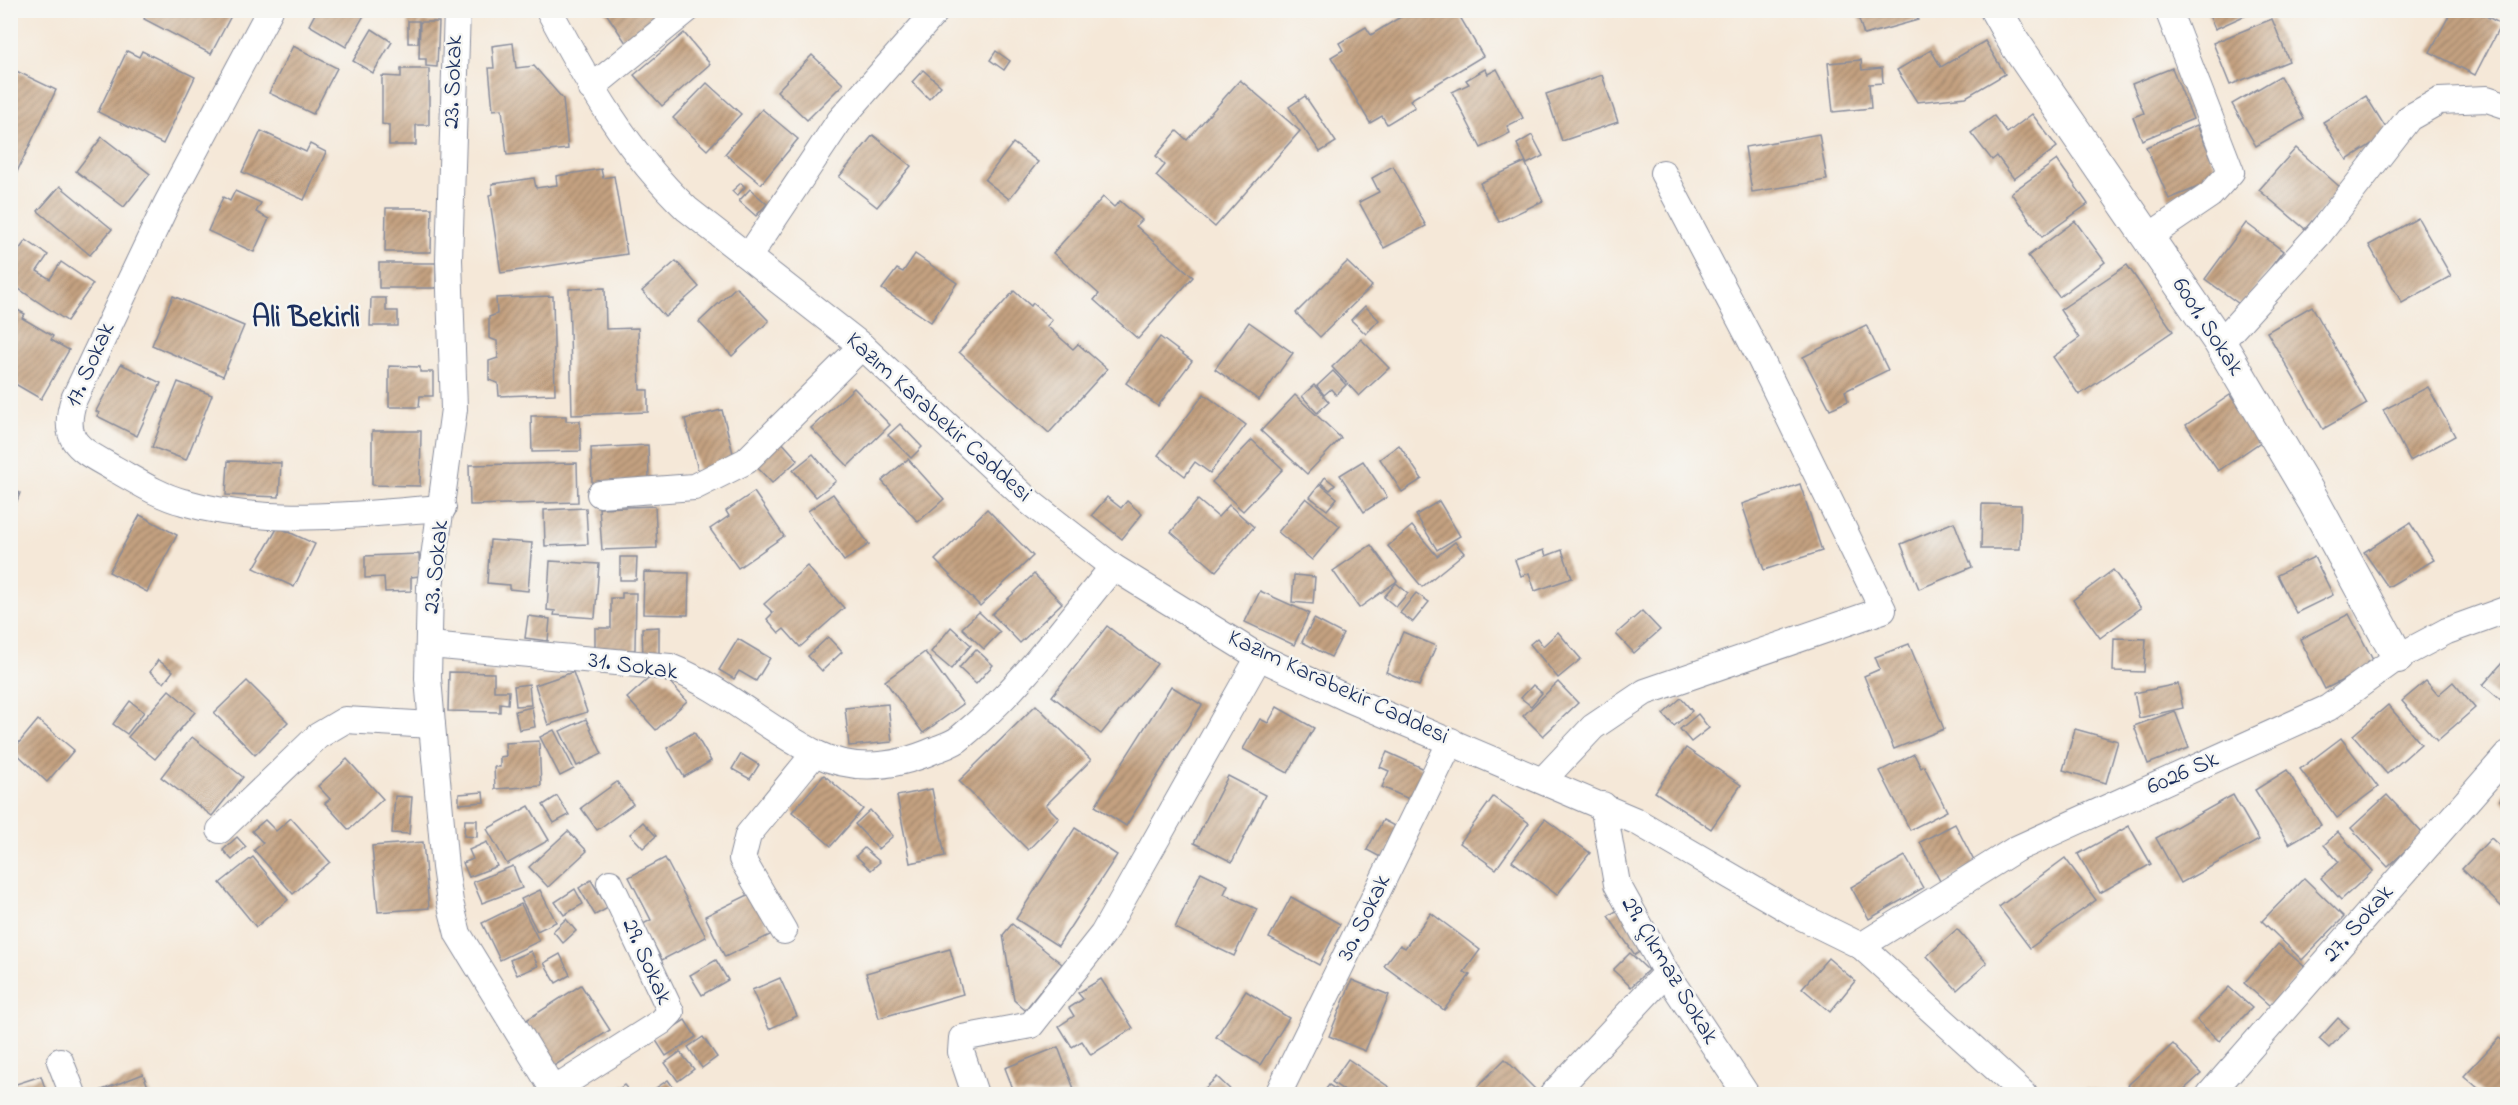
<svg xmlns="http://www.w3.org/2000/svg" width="2518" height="1105" font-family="'Indie Flower',sans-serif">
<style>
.building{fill:url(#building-hatch)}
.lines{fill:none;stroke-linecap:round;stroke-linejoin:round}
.minor-casing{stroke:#888c9b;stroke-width:28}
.tertiary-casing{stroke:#888c9b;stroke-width:34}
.minor{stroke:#fff;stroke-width:26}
.tertiary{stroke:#fff;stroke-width:32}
.labels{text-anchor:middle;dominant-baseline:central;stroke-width:5;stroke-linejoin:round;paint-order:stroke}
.street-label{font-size:24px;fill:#1b2f5e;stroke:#f6f6f2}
.district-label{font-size:30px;font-weight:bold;fill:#1b2f5e;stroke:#f6f6f2}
</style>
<defs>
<pattern id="building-hatch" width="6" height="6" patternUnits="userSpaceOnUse" patternTransform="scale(1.5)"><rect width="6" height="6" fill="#c4a180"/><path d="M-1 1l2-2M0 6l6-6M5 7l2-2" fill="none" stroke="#9e846c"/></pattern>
</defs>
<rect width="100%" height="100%" fill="#f6f6f2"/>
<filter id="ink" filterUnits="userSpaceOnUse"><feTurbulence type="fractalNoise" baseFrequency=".0167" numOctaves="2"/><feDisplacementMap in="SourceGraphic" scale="12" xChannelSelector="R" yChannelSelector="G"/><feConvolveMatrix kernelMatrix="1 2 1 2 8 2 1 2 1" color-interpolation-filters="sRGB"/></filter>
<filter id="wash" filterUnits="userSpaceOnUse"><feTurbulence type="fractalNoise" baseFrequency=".008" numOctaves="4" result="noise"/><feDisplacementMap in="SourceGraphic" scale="24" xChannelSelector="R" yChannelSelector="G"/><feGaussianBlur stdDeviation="1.35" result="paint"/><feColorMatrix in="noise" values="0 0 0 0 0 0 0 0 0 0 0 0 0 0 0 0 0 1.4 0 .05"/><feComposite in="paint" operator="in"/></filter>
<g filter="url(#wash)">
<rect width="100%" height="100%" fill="#f5e8d8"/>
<g id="blocks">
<g class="building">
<polygon points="148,10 234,10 211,54 144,19"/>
<polygon points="317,10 367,10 346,47 309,25"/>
<polygon points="604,10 678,10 628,46"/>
<polygon points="1412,10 1456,10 1483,56 1410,100 1415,107 1387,124 1382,116 1370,123 1331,57 1343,50 1339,43 1366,27 1371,35"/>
<polygon points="1856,10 1915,10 1918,20 1864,35"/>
<polygon points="2207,10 2257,10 2215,29"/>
<polygon points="2452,10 2475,10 2501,24 2475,75 2430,52"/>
<polygon points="2272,19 2289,61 2230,85 2213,43"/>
<polygon points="408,21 419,21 418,43 408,43"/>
<polygon points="420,22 439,22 437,67 426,66 426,59 419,59"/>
<polygon points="372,29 392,42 373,73 353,61"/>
<polygon points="684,33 710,64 662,106 634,75"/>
<polygon points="1985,41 2005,74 1966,97 1917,102 1897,70 1931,50 1941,67"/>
<polygon points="513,43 516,68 534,66 563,99 568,149 507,155 502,109 493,110 489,68 494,68 492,46"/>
<polygon points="293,46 337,68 313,114 269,93"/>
<polygon points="127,51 139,57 142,51 195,77 163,144 98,112"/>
<polygon points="996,51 1010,61 1004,70 990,60"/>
<polygon points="812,55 843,84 807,120 777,91"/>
<polygon points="1861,60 1862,70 1882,68 1883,83 1869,84 1871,108 1833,112 1828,63"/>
<polygon points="10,68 56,90 14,178 10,176"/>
<polygon points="2172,68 2193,119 2142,140 2133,117 2144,113 2132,84"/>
<polygon points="401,69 429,69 429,125 416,125 416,145 389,145 389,125 382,124 382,76 401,77"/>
<polygon points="1485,69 1488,74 1497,69 1523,118 1507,126 1510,133 1481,148 1452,92 1469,84 1466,80"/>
<polygon points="923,70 941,86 929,99 912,82"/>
<polygon points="1602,75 1618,122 1562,141 1546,94"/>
<polygon points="2280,76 2304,119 2256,146 2232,104"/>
<polygon points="1240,80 1300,131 1215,227 1156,176 1165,165 1156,156 1177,131 1187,140"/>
<polygon points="707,83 741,114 707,150 673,118"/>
<polygon points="1305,96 1336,142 1320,152 1289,107"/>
<polygon points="2366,96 2389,133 2347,160 2323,122"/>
<polygon points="762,109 798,139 761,184 725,154"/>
<polygon points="2032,114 2057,147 2014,179 1997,156 1992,160 1971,133 1994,116 2007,133"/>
<polygon points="2197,125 2220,178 2169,199 2146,147"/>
<polygon points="261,131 306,152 310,144 326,152 304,200 242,172"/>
<polygon points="1819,134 1827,180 1752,192 1745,147"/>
<polygon points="873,135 911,166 877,207 839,177"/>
<polygon points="1532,135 1543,156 1527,164 1517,144"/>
<polygon points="102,137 150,174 124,207 76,171"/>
<polygon points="1013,143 1038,162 1009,199 985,180"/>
<polygon points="2296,148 2341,188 2305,229 2259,190"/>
<polygon points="2057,160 2088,204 2042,237 2011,193"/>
<polygon points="1525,162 1543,201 1499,222 1480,183"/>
<polygon points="1393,166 1426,226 1384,248 1359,202 1379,192 1372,178"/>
<polygon points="601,169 603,178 614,176 627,254 501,273 489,195 493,194 492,184 534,178 536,188 557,185 556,176"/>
<polygon points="741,183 745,187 737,196 732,191"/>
<polygon points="60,186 112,229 90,255 38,211"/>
<polygon points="750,189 767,204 756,216 739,201"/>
<polygon points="235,191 261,203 256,212 269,219 254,252 208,231 223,197 230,201"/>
<polygon points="1103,197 1114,207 1120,201 1142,220 1136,226 1193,277 1138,339 1094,300 1099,294 1053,253"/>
<polygon points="386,208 432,208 431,252 385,252"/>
<polygon points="2418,218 2451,276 2402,303 2369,245"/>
<polygon points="2075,221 2105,262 2059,297 2028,256"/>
<polygon points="2246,223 2283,251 2242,306 2205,279"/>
<polygon points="26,240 48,255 37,271 50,279 61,262 93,284 67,321 10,283 10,263"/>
<polygon points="915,254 957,283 931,322 882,289 897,269 903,272"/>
<polygon points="676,261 699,287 665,317 642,291"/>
<polygon points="1347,262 1372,286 1320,337 1296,313"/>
<rect x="379" y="263" width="57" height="25"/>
<polygon points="2127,265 2173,331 2079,395 2053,357 2079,338 2060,310"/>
<polygon points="736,287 769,321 732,356 699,322"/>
<polygon points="605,288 606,329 638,328 640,390 648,390 648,412 572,415 569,289"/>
<polygon points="1014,291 1031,306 1033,303 1052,320 1047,326 1073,349 1078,344 1107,369 1049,433 959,352"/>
<polygon points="173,296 244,326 223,376 152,345"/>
<polygon points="553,296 555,394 499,396 498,383 489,380 489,361 498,358 497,341 489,338 489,317 497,314 496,298"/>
<polygon points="371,298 386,298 386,311 398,311 398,326 370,326"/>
<polygon points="10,306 25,314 22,318 53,336 51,340 69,350 41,399 10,381"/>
<polygon points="1365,306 1379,320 1366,334 1351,320"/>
<polygon points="2312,306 2367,404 2323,429 2267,332"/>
<polygon points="1249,322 1293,353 1259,400 1215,369"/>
<polygon points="1866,325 1888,370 1845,391 1848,401 1830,409 1803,357"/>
<polygon points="1160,337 1192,361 1158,406 1126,383"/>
<polygon points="1361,339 1389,368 1359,396 1332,367"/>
<polygon points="121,364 161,383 137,436 97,416 99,413 96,411"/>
<polygon points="389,366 420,367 420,372 433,372 433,396 420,396 419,407 389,407"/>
<polygon points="1333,371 1346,385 1336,395 1331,389 1324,395 1317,386"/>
<polygon points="178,382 212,395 186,460 152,447"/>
<polygon points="1314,385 1329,402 1317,413 1302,396"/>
<polygon points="2428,387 2455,436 2410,461 2383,410"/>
<polygon points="854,388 890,425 848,466 811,428"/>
<polygon points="1204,394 1246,425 1210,473 1195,462 1185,476 1158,455"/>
<polygon points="1295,395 1341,438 1307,474 1261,431"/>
<polygon points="2230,395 2262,441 2218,471 2186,425"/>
<polygon points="722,410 735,461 698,470 685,419"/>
<polygon points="531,416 566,416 566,421 580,421 581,451 532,452"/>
<polygon points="900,424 922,447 911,458 888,435"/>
<polygon points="372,431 421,431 420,486 372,485"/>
<polygon points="780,440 798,460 772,483 754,464"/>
<polygon points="1252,440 1283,469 1243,511 1212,482"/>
<polygon points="648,445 649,481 592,484 591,448"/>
<polygon points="1399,445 1422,479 1402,492 1380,459"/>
<polygon points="813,454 836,481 816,497 793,470"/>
<polygon points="908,459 944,499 918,522 882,481"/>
<polygon points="228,461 281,463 279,497 226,495"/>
<polygon points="1363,461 1387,497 1364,512 1340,475"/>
<polygon points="577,463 578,502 470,505 469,465"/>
<polygon points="1325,477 1335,485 1330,490 1321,483"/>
<polygon points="1320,484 1337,498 1327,510 1310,497"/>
<polygon points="1800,484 1822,551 1764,570 1742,504"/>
<polygon points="10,489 20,493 11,517 10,517"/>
<polygon points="754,492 784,536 738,568 710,529 729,516 726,511"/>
<polygon points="833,494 869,544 844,561 808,511"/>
<polygon points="1107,497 1121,508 1127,501 1142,514 1122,539 1092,515"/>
<polygon points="1306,498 1340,526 1312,560 1278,532"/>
<polygon points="1198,500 1218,517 1229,505 1254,527 1216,571 1171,532"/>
<polygon points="1439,501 1460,536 1437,550 1416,515"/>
<polygon points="1982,504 2021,505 2020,549 1981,549"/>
<polygon points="655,506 657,548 602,550 599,508"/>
<polygon points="586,508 588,544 545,546 544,510"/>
<polygon points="987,509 1033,556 980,606 935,560"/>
<polygon points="140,515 177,535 147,592 109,572"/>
<polygon points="1954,522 1972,567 1919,589 1901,544"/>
<polygon points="2410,523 2434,560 2388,587 2364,552"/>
<polygon points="1412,526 1437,556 1455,542 1464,553 1422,587 1388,546"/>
<polygon points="278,527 315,544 294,587 254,568"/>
<polygon points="490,540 532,543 528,591 509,589 509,585 487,583"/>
<polygon points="1371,545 1397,581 1359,608 1333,571"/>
<polygon points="1544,550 1546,556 1562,550 1572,578 1535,591 1529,573 1521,576 1515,560"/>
<polygon points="419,554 420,576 411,577 411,591 385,592 384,577 365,578 365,556"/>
<polygon points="620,557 637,557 636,580 620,580"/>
<polygon points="2314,557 2333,595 2296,613 2277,575"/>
<polygon points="550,561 599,564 595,618 554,615 555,611 547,610"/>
<polygon points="807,566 844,608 800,647 784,629 779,633 767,619 773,613 764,604"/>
<polygon points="2113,570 2141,608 2100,638 2073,600"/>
<polygon points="644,572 689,573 688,615 643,614"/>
<polygon points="1034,574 1062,603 1020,643 992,614"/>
<polygon points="1294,575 1315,577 1313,604 1292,602"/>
<polygon points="1396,583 1408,593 1396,607 1384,597"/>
<polygon points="1260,591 1309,613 1294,645 1245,622"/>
<polygon points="622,593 636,593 635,650 595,650 595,628 611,628 611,598 622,598"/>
<polygon points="1416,593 1429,602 1413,622 1400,613"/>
<polygon points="1642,611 1660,630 1634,653 1616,634"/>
<polygon points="979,612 1000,632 984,649 962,628"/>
<polygon points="2349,614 2375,664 2325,689 2300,639"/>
<polygon points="528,616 550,619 548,641 525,638"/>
<polygon points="1314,619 1343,634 1331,657 1302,642"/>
<polygon points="1107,626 1157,664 1101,734 1052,696"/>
<polygon points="659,627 659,657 643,657 642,628"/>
<polygon points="951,627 971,645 951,669 931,652"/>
<polygon points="1403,632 1436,646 1419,686 1386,672"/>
<polygon points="1558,632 1581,659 1558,678 1530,644 1537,638 1543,646"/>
<polygon points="828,637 842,652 822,671 808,656"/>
<polygon points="2114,638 2146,639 2144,672 2113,671"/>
<polygon points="738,639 770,658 756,681 739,671 734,679 719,670"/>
<polygon points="1909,644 1944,729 1894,749 1864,676 1880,669 1875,657"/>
<polygon points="976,649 993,665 976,684 959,668"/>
<polygon points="925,652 963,704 923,733 885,681"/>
<polygon points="2508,656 2508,706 2483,685"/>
<polygon points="158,660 173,671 164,683 150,672"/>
<polygon points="449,672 494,673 494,691 509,691 508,704 500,703 500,712 448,711"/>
<polygon points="573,672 587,712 548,725 535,685"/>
<polygon points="656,672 666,682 668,680 687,701 656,730 627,698"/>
<polygon points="247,681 288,722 255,755 214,713"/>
<polygon points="2426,681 2438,695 2453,682 2475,708 2437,741 2402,701"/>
<polygon points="1558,682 1578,703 1543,736 1523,716"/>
<polygon points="529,684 531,705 516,706 514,686"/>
<polygon points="2178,684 2183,708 2139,718 2134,693"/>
<polygon points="1533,685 1542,693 1531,706 1521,698"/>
<polygon points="1171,686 1202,705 1126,826 1095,806"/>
<polygon points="169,690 195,712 155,759 128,737"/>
<polygon points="1681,698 1692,711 1674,726 1663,714"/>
<polygon points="130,701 144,712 127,734 113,724"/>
<polygon points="888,704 892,742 849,746 845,708"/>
<polygon points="1036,705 1091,760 1046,805 1059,818 1028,850 959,781"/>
<polygon points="2388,705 2421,744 2387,774 2353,735"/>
<polygon points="532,707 535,727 519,730 515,711"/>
<polygon points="1277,707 1314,728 1288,773 1243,749 1260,719 1268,723"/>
<polygon points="2175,711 2189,748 2148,764 2134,726"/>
<polygon points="1698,714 1709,728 1691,742 1680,729"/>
<polygon points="586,719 602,754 577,766 560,731"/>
<polygon points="38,720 74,750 47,782 13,750"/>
<polygon points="2075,729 2118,741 2106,783 2063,770"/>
<polygon points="554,730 574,769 560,776 540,737"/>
<polygon points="694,732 711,761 684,777 667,748"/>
<polygon points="192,737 243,777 212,816 161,777"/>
<polygon points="2341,738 2378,787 2337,818 2300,769"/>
<polygon points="539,741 541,786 495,789 494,767 500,767 500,757 506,756 505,743"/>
<polygon points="1686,748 1741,785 1711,829 1655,792"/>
<polygon points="1387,752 1431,772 1418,803 1382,787 1389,771 1380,767"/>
<polygon points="741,754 759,765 750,779 732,769"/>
<polygon points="1914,754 1921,768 1924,766 1947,811 1910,830 1880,771"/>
<polygon points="347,759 383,799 349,830 325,803 330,799 318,786"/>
<polygon points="2287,770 2321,825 2289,844 2255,790"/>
<polygon points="824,775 863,809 831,846 792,812"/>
<polygon points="1228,776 1265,795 1232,862 1194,843"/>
<polygon points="617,782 633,804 597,830 581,808"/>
<polygon points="2508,787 2508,805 2500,800"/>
<polygon points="932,789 945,856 910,863 897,796"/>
<polygon points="483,792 484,802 459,804 459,794"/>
<polygon points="2233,795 2259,840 2181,883 2156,838"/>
<polygon points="2387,795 2423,834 2388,867 2351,828"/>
<polygon points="395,796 412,797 409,834 392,833"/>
<polygon points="557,796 569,815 554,823 543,805"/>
<polygon points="1493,797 1529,823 1496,869 1460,843"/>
<polygon points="529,806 549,840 507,864 487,829"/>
<polygon points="870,810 893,836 878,849 855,824"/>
<polygon points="291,818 330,862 293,894 254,850 263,843 252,831 265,820 276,831"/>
<polygon points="1545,819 1590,853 1557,895 1512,861"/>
<polygon points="465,820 477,820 477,837 464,836"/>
<polygon points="1383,820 1400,829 1384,859 1367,850"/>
<polygon points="643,822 656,836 643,848 630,834"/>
<polygon points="1955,824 1976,865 1941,883 1920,842"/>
<polygon points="2129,826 2151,864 2100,893 2078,854"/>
<polygon points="1075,828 1117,855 1058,946 1016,919"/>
<polygon points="568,831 587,851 548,887 529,867"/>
<polygon points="2338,832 2373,871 2341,900 2321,878 2339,862 2324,845"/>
<polygon points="237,837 246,847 232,860 223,850"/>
<polygon points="2491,838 2508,854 2508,905 2504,909 2462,869"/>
<polygon points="423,842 429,908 378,912 372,846"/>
<polygon points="487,842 497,866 469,877 463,863 473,859 469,850"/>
<polygon points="864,848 880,862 871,870 856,856"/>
<polygon points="1905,856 1923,888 1869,919 1851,887"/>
<polygon points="253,857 288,900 256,927 220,883"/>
<polygon points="665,858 706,937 662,960 643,924 651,920 629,877"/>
<polygon points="2065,858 2096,900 2030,948 1999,907"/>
<polygon points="513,866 522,888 482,903 473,882"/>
<polygon points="1201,872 1228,885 1224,894 1257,909 1234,956 1175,928"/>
<polygon points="2304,878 2344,917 2302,960 2262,921"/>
<polygon points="591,880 608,908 595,915 579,888"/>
<polygon points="575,889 583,904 564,915 555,902"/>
<polygon points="540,890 556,922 537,931 521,899"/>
<polygon points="752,893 772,934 725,957 705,916"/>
<polygon points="1291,897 1340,924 1319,965 1269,938"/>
<polygon points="521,904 539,941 500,960 482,923"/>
<polygon points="1621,908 1648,946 1635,955 1608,916"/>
<polygon points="1431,913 1480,950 1464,972 1470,975 1444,1010 1384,966 1400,945 1405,948"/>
<polygon points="566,919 576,931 563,943 553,931"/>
<polygon points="1012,924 1062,964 1025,1010 1014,1000 1003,935"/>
<polygon points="1957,929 1987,963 1957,990 1927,956"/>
<polygon points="2278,944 2305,967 2270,1006 2244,983"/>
<polygon points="950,949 963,994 879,1018 866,973"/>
<polygon points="531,951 538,966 517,975 510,960"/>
<polygon points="1630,953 1648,970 1631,987 1613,970"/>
<polygon points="560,954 570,975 556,983 544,963"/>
<polygon points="1828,958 1855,981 1830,1012 1802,988"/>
<polygon points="716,960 728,980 702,995 690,975"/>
<polygon points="780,978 797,1016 769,1029 752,990"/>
<polygon points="1101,979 1133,1028 1091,1055 1082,1041 1072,1047 1059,1026 1074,1016 1069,1008 1083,999 1078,993"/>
<polygon points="1352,980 1389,995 1365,1051 1329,1036"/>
<polygon points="581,985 610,1030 554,1066 525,1021"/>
<polygon points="2229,987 2252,1008 2219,1041 2197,1020"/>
<polygon points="1246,991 1289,1018 1260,1065 1216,1037"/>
<polygon points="2338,1018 2349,1028 2329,1048 2319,1039"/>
<polygon points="685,1020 696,1037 666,1056 655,1039"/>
<polygon points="703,1037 717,1057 702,1068 688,1047"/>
<polygon points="2499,1038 2508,1045 2508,1094 2485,1094 2464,1076"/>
<polygon points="2173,1044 2201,1074 2179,1094 2136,1094 2128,1085"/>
<polygon points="1058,1047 1076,1094 1015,1094 1005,1068"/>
<polygon points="680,1052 694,1069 678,1081 665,1063"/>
<polygon points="1348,1059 1389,1087 1384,1094 1349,1094 1332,1082"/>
<polygon points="1505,1059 1540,1094 1483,1094 1476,1088"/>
<polygon points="143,1074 151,1094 92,1094"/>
<polygon points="41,1076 47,1094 10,1094 10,1086"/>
<polygon points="1217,1077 1235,1094 1199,1094"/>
<polygon points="668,1080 678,1094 647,1094"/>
<polygon points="624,1085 632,1094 612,1094"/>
<polygon points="1329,1085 1343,1094 1322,1094"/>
<polygon points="2086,1088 2113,1093 2113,1094 2085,1094"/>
</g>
</g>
</g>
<g filter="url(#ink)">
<use href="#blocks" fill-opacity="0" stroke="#888c9b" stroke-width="1.5"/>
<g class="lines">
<defs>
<g id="minor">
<path d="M270 10 167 203 74 399C60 442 80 449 113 468 135 480 159 496 183 502 268 527 356 514 443 508"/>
<polyline points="457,10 449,260 454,409 430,587 428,678 432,725 445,867 450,902 458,934 556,1094"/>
<path d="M549 10C588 83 627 152 687 209L862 346 1031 503 1113 567 1259 657 1349 699 1636 821 1796 914 1861 946 2024 1094"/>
<polyline points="591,88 687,10"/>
<polyline points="2148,237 2210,195 2231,172 2168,10"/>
<polyline points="749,256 840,120 937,10"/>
<polyline points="2220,343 2319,234 2409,118 2439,101 2487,99 2508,106"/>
<polyline points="600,494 694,487 746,461 862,346"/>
<path d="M430 645 670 667C723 688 764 727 815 753 855 773 897 767 937 749 945 746 955 743 961 737 1019 690 1066 624 1113 567"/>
<polyline points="1543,780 1593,727 1645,692 1883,610 1759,356 1663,173"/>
<polyline points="1603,805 1617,884 1666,973 1746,1094"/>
<polyline points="220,830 318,736 345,720 432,725"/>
<polyline points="784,931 742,859 748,835 815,753"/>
<polyline points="1861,946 2016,849 2328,708 2398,657 2447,631 2508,609"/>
<polyline points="60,1061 73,1094"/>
<polyline points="554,1090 661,1022 671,1012 610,883"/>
<polyline points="975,1094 961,1052 962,1038 1031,1025 1103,934 1259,657"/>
<polyline points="1278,1094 1451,741"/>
<polyline points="1553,1094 1666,973"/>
<polyline points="2210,1094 2508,754"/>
</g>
<polyline id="tertiary" points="1996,10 2014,42 2220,343 2313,500 2398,657"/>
</defs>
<use href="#minor" class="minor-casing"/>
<use href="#tertiary" class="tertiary-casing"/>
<use href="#minor" class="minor"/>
<use href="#tertiary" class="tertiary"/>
</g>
</g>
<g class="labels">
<g class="street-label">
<text transform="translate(454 82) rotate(-88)">23. Sokak</text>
<text transform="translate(2207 327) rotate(57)">6001. Sokak</text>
<text transform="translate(91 365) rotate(-66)">17. Sokak</text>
<text transform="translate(938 418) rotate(42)">Kazım Karabekir Caddesi</text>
<text transform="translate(437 567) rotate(-84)">23. Sokak</text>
<text transform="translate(633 667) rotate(8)">31. Sokak</text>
<text transform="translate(1338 688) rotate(25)">Kazım Karabekir Caddesi</text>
<text transform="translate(2183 774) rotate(-24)">6026 Sk</text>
<text transform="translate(1365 918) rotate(-64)">30. Sokak</text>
<text transform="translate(2359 924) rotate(-49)">27. Sokak</text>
<text transform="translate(646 962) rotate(66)">29. Sokak</text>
<text transform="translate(1669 971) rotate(59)">29. Çıkmaz Sokak</text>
</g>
<g class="district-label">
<text x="306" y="319">Ali Bekirli</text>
</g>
</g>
<rect width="2518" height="1105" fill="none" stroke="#f6f6f2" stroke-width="36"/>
</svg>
